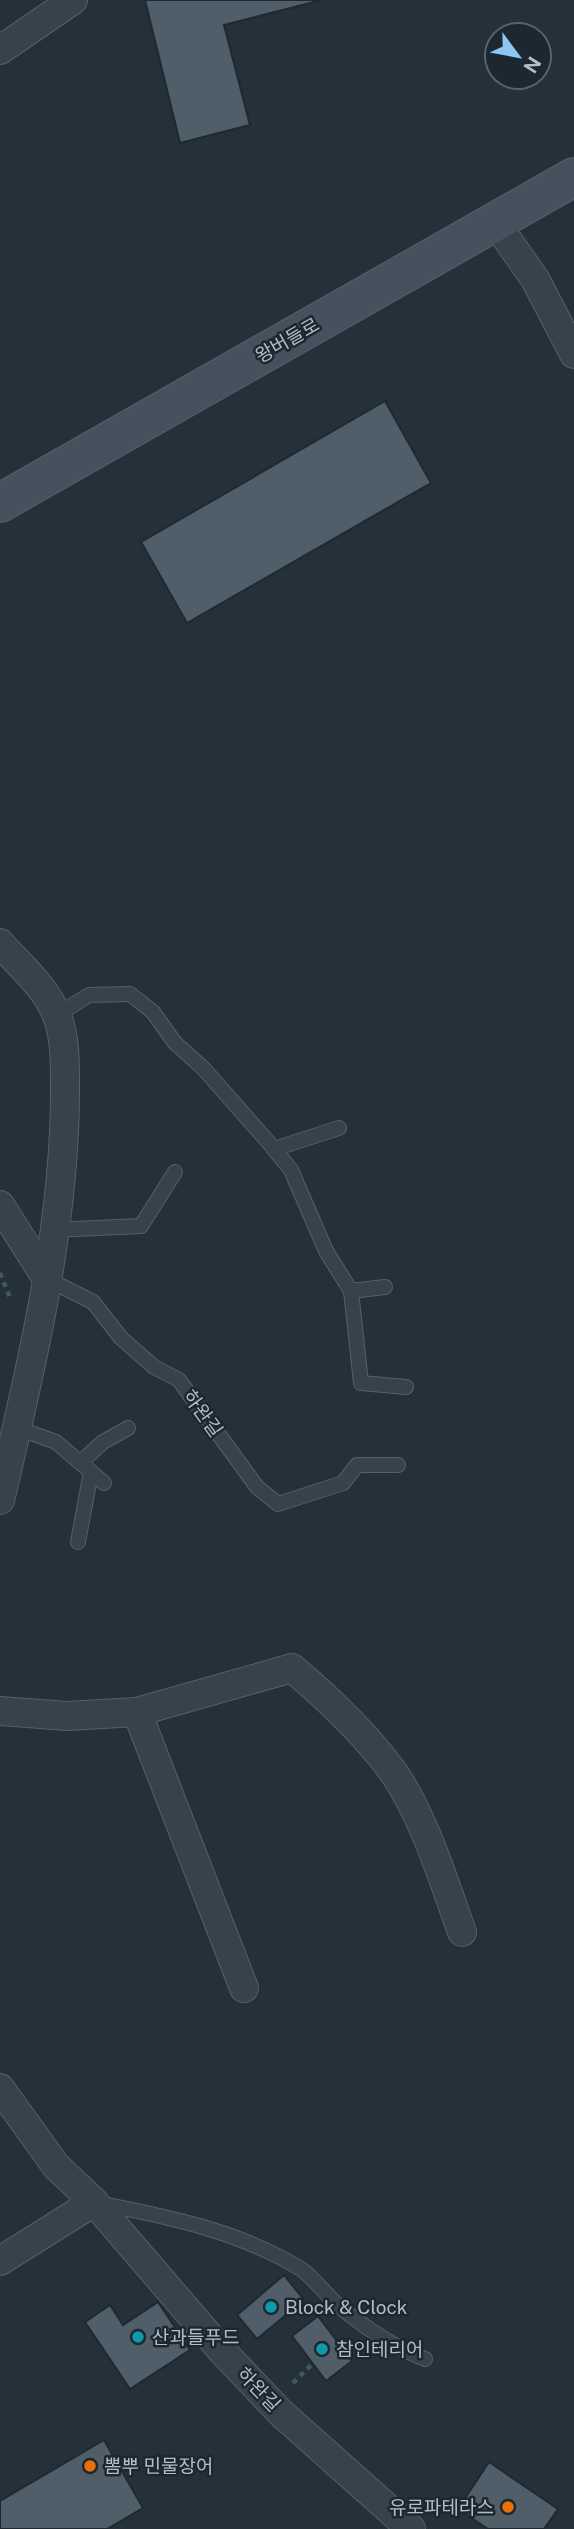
<svg xmlns="http://www.w3.org/2000/svg" width="574" height="2529" font-family="'Public Sans','Noto Sans KR',sans-serif">
<style>
.building{fill:#4f5e68;stroke:#1e2931;stroke-width:2}
.lines{fill:none;stroke-linecap:round;stroke-linejoin:round}
.lane-casing{stroke:#556068;stroke-width:16}
.street-casing{stroke:#556068;stroke-width:30}
.secondary-casing{stroke:#556068;stroke-width:40}
.path{stroke:#455958;stroke-width:4.5;stroke-dasharray:5 5;stroke-linecap:butt}
.lane{stroke:#37424a;stroke-width:14}
.street{stroke:#37424a;stroke-width:28}
.secondary{stroke:#45525d;stroke-width:38}
.culture-dot{fill:#0f9aa8;stroke:#1c272f;stroke-width:2.5}
.food-dot{fill:#e8710a;stroke:#1c272f;stroke-width:2.5}
.labels{text-anchor:middle;dominant-baseline:central;stroke-width:5;stroke-linejoin:round;paint-order:stroke}
.street-label{font-size:19px;fill:#b2bdc6;stroke:#1c272f}
.poi-label{font-size:19px;fill:#b2bdc6;stroke:#1c272f;text-anchor:start}
</style>
<rect width="100%" height="100%" fill="#24313a"/>
<g class="building">
<polygon points="145,0 322,0 224,25 250,125 180,143"/>
<polygon points="385,401 431,483 187,623 141,542"/>
<polygon points="284,2275 304,2300 257,2339 237,2315"/>
<polygon points="158,2302 190,2350 130,2389 85,2322 110,2305 123,2325"/>
<polygon points="318,2316 352,2361 326,2381 292,2336"/>
<polygon points="104,2440 143,2508 107,2529 0,2529 0,2501"/>
<polygon points="489,2462 558,2509 544,2529 488,2529 458,2509"/>
</g>
<g class="lines">
<defs>
<g id="lane">
<polyline points="57,1015 89,995 130,994 153,1012 175,1043 203,1068 270,1144 291,1170 326,1251 351,1291 361,1383 406,1387"/>
<polyline points="274,1149 339,1128"/>
<polyline points="52,1230 141,1226 175,1172"/>
<polyline points="47,1279 93,1302 121,1338 154,1367 179,1380 257,1487 278,1504 343,1483 357,1465 398,1465"/>
<polyline points="351,1291 385,1287"/>
<polyline points="17,1428 56,1442 104,1483"/>
<polyline points="81,1462 103,1442 128,1428"/>
<polyline points="78,1542 91,1472"/>
<path d="M98 2203C169 2217 239 2231 301 2269 315 2279 326 2295 339 2306 364 2327 395 2348 425 2359"/>
</g>
<g id="street">
<polyline points="0,50 73,0"/>
<polyline points="495,222 535,279 574,354"/>
<path d="M0 943C19 965 44 985 56 1013 66 1037 65 1066 65 1092 65 1227 31 1369 0 1500"/>
<polyline points="0,1205 47,1279"/>
<path d="M0 1711 67 1716 137 1712 292 1668C330 1700 365 1733 394 1773 424 1817 444 1882 462 1932"/>
<polyline points="137,1712 244,1988"/>
<polyline points="0,2088 56,2166 94,2202 222,2351 281,2413 411,2529"/>
<polyline points="0,2261 94,2202"/>
</g>
<polyline id="secondary" points="0,503 574,177"/>
</defs>
<use href="#lane" class="lane-casing"/>
<use href="#street" class="street-casing"/>
<use href="#secondary" class="secondary-casing"/>
<g class="path">
<polyline points="0,1273 10,1298"/>
<polyline points="293,2383 313,2363"/>
</g>
<use href="#lane" class="lane"/>
<use href="#street" class="street"/>
<use href="#secondary" class="secondary"/>
</g>
<g class="culture-dot">
<circle cx="271" cy="2307" r="7"/>
<circle cx="138" cy="2337" r="7"/>
<circle cx="322" cy="2349" r="7"/>
</g>
<g class="food-dot">
<circle cx="90" cy="2466" r="7"/>
<circle cx="508" cy="2507" r="7"/>
</g>
<g class="labels">
<g class="street-label">
<text transform="translate(287 340) rotate(-30)">왕버들로</text>
<text transform="translate(203 1413) rotate(54)">하완길</text>
<text transform="translate(259 2389) rotate(46)">하완길</text>
</g>
<g class="poi-label">
<text x="285" y="2307">Block &amp; Clock</text>
<text x="152" y="2337">산과들푸드</text>
<text x="336" y="2349">참인테리어</text>
<text x="104" y="2466">뽐뿌 민물장어</text>
<text x="494" y="2507" text-anchor="end">유로파테라스</text>
</g>
</g>
<g transform="translate(518 56) rotate(122)"><circle r="33" fill="#1c272f" stroke="#58636b" stroke-width="2"/>
<path d="M0-5L12 26L0 18L-12 26Z" fill="#8cc6f2"/>
<text y="-10" font-size="19" font-weight="bold" text-anchor="middle" fill="#b2bdc6">N</text>
</g>
</svg>
